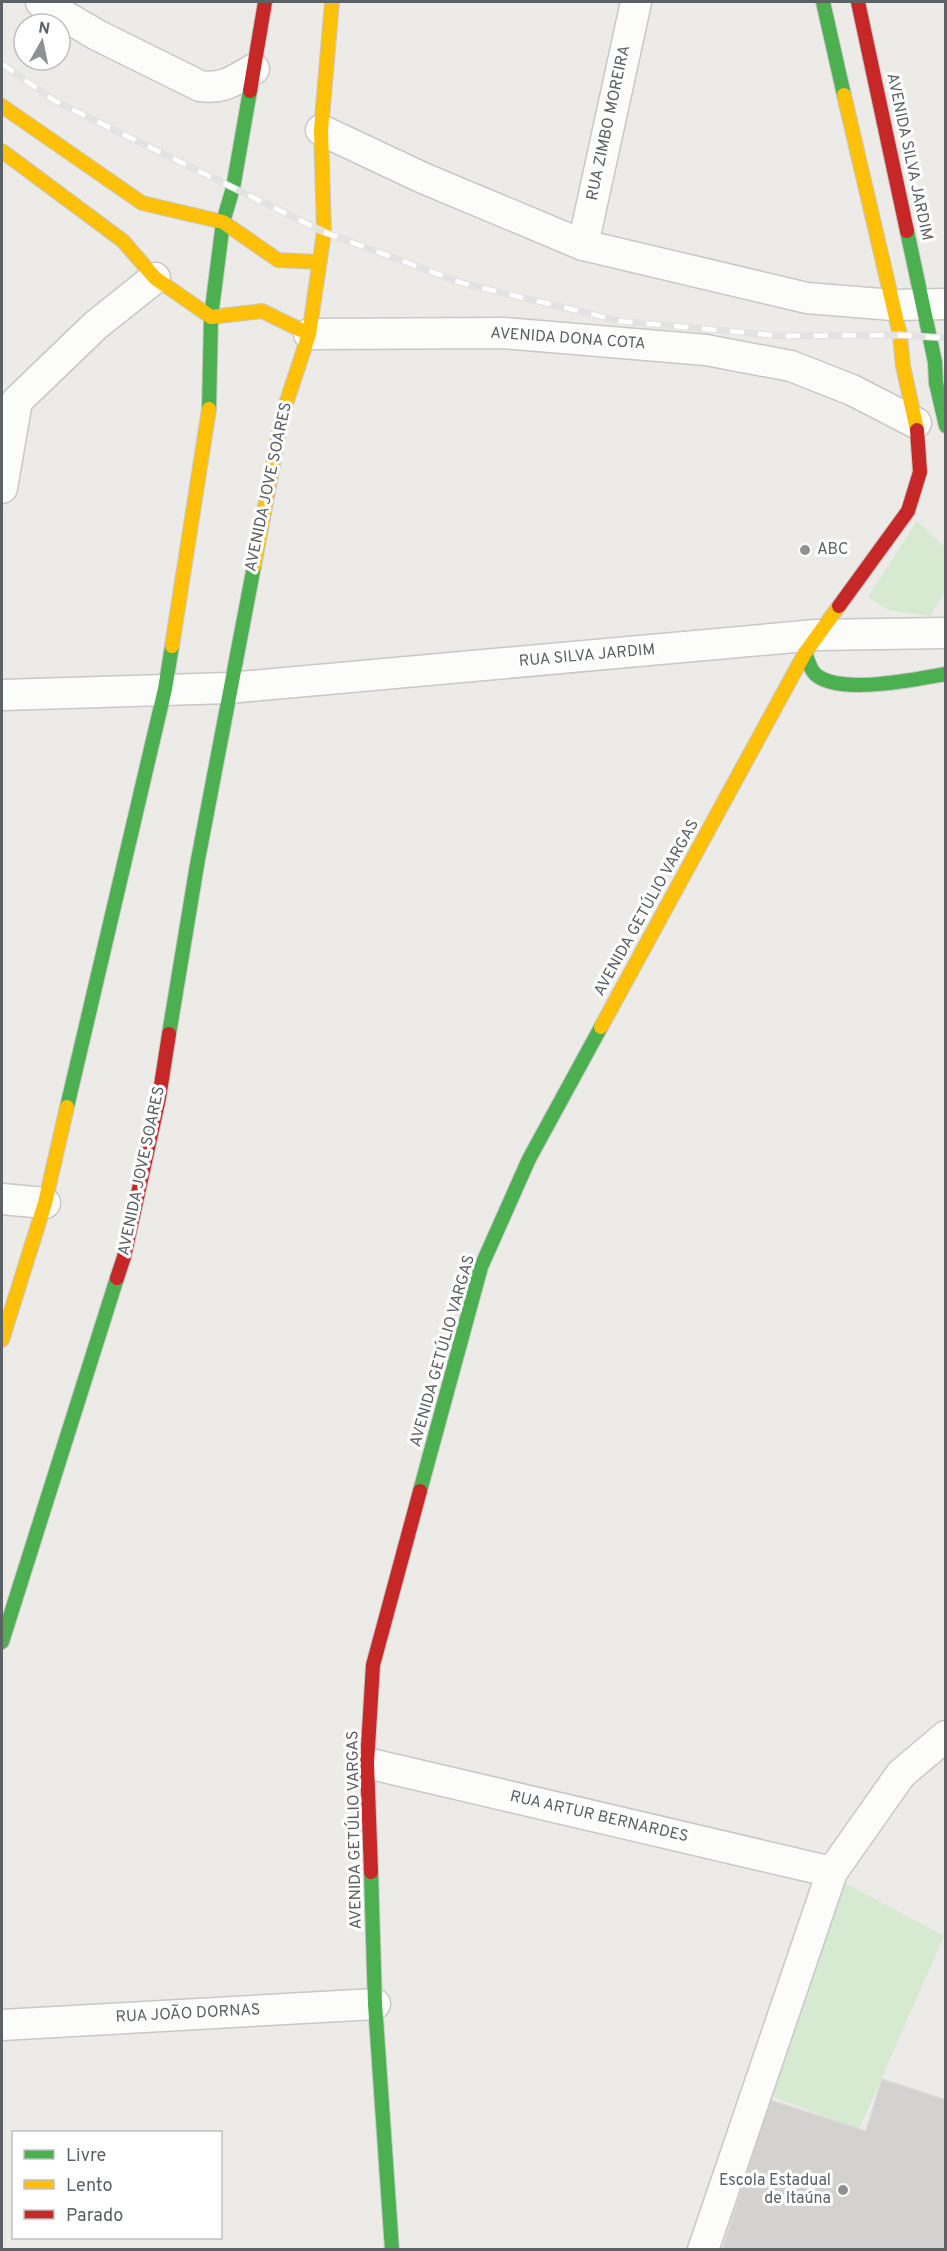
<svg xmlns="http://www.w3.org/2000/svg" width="947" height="2251" font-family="Overpass,sans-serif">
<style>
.green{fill:#d5ead0}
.building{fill:#d4d2d0;stroke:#dcdad6;stroke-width:1.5}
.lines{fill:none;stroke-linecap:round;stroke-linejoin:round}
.street-casing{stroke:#c8c8c8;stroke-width:33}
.fast-casing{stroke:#c9c8c8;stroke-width:16}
.slow-casing{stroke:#c9c8c8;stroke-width:16}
.jam-casing{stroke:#c9c8c8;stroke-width:16}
.street{stroke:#fcfcfb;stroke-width:30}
.fast{stroke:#4caf50;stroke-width:14}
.slow{stroke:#ffc107;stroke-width:14}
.jam{stroke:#c62828;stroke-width:14}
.rail-casing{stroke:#e3e3e3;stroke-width:7}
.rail{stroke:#fff;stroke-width:4.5;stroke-dasharray:14;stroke-linecap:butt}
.poi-dot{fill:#8f9193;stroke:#fff;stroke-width:2}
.labels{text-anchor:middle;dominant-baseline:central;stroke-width:6;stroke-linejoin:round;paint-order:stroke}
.street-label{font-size:16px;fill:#5c6166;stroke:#fff}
.poi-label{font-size:16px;fill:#5c6166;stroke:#fff;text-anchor:start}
</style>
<rect width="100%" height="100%" fill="#edebe7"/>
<g class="green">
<polygon points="917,521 945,548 945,591 930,616 889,610 868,597"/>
<polygon points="843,1882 944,1936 859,2129 773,2097"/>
</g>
<polygon class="building" points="882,2079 946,2100 946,2250 722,2250 770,2100 866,2131"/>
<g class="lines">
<defs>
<g id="street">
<path d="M41 2 97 35 200 86C222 90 235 80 254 69"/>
<polyline points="321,130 423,178 583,245 807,298 893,305 946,304"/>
<polyline points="583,245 636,2"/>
<polyline points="309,334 503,333 706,350 791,366 852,390 916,423"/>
<polyline points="17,401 96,325 155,278"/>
<polyline points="2,488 17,401"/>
<polyline points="2,695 229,688 816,635 946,633"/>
<polyline points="2,1199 45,1203"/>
<polyline points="367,1763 832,1872"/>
<polyline points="2,2025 375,2004"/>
<polyline points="703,2250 832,1872 901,1774 946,1736"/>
</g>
<g id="fast">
<polyline points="823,2 844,95"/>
<polyline points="907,231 935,362 936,383 946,426"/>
<polyline points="209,409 211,317 223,222 233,188 250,91"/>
<path d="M805 653C808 660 810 669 815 674 839 696 917 679 946 674"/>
<polyline points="169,1034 197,865 254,566"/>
<polyline points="67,1107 165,689 172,646"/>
<polyline points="420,1491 481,1267 529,1159 601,1027"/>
<polyline points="2,1642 117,1278"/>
<polyline points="371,1872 375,2004 392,2250"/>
</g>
<g id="slow">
<polyline points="844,95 900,335 903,366 917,430"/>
<polyline points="2,106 142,203 223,222 278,260 318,262"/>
<polyline points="2,151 123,241 155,278 211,317 262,311 309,334"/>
<polyline points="254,566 282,416 309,334 324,232 321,130 332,2"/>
<polyline points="172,646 209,409"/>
<polyline points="601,1027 805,653 839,606"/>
<polyline points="2,1340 45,1203 67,1107"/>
</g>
<g id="jam">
<polyline points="858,2 907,231"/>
<polyline points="250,91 265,2"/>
<polyline points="839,606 908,511 920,472 917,430"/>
<polyline points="117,1278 124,1257 159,1098 169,1034"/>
<polyline points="371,1872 367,1763 373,1665 420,1491"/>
</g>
</defs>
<use href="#street" class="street-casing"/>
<use href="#fast" class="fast-casing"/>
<use href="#slow" class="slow-casing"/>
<use href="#jam" class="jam-casing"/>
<use href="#street" class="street"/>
<use href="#fast" class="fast"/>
<use href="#slow" class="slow"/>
<use href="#jam" class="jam"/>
<defs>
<polyline id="rail" points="2,64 55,101 324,232 462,283 620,321 781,336 900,335 946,338"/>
</defs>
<use href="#rail" class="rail-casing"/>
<use href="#rail" class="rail"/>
</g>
<g class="poi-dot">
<circle cx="805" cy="550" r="6"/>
<circle cx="843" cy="2190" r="6"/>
</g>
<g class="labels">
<g class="street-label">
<text transform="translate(609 123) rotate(-78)">RUA ZIMBO MOREIRA</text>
<text transform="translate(909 157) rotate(78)">AVENIDA SILVA JARDIM</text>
<text transform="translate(568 339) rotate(4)">AVENIDA DONA COTA</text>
<text transform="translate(269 487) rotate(-78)">AVENIDA JOVE SOARES</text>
<text transform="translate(587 656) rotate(-5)">RUA SILVA JARDIM</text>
<text transform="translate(647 908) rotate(-61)">AVENIDA GETÚLIO VARGAS</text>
<text transform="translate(142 1171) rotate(-78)">AVENIDA JOVE SOARES</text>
<text transform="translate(443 1351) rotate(-74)">AVENIDA GETÚLIO VARGAS</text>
<text transform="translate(599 1817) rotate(13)">RUA ARTUR BERNARDES</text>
<text transform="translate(355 1830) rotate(-91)">AVENIDA GETÚLIO VARGAS</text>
<text transform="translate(188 2014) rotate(-3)">RUA JOÃO DORNAS</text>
</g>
<g class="poi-label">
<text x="817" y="550">ABC</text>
<text x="831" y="2181" text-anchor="end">Escola Estadual<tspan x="831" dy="18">de Itaúna</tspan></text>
</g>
</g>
<rect width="947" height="2251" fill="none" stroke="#5c6166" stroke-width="6"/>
<rect x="12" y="2131" width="210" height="108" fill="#ffffff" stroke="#bec0c2" stroke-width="1.5"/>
<rect x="24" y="2150" width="30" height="9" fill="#4caf50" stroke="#bec0c2" stroke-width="1.5"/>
<text x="66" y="2161" font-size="18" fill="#5c6166">Livre</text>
<rect x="24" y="2180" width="30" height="9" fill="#ffc107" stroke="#bec0c2" stroke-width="1.5"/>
<text x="66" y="2191" font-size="18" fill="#5c6166">Lento</text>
<rect x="24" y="2210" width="30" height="9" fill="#c62828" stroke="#bec0c2" stroke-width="1.5"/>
<text x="66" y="2221" font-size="18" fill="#5c6166">Parado</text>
<g transform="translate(42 42) rotate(9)"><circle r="28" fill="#ffffff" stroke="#bec0c2" stroke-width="1.5"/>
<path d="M0-4.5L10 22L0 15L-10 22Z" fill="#8f9193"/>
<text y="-9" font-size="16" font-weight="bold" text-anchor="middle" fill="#5c6166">N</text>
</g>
</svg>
